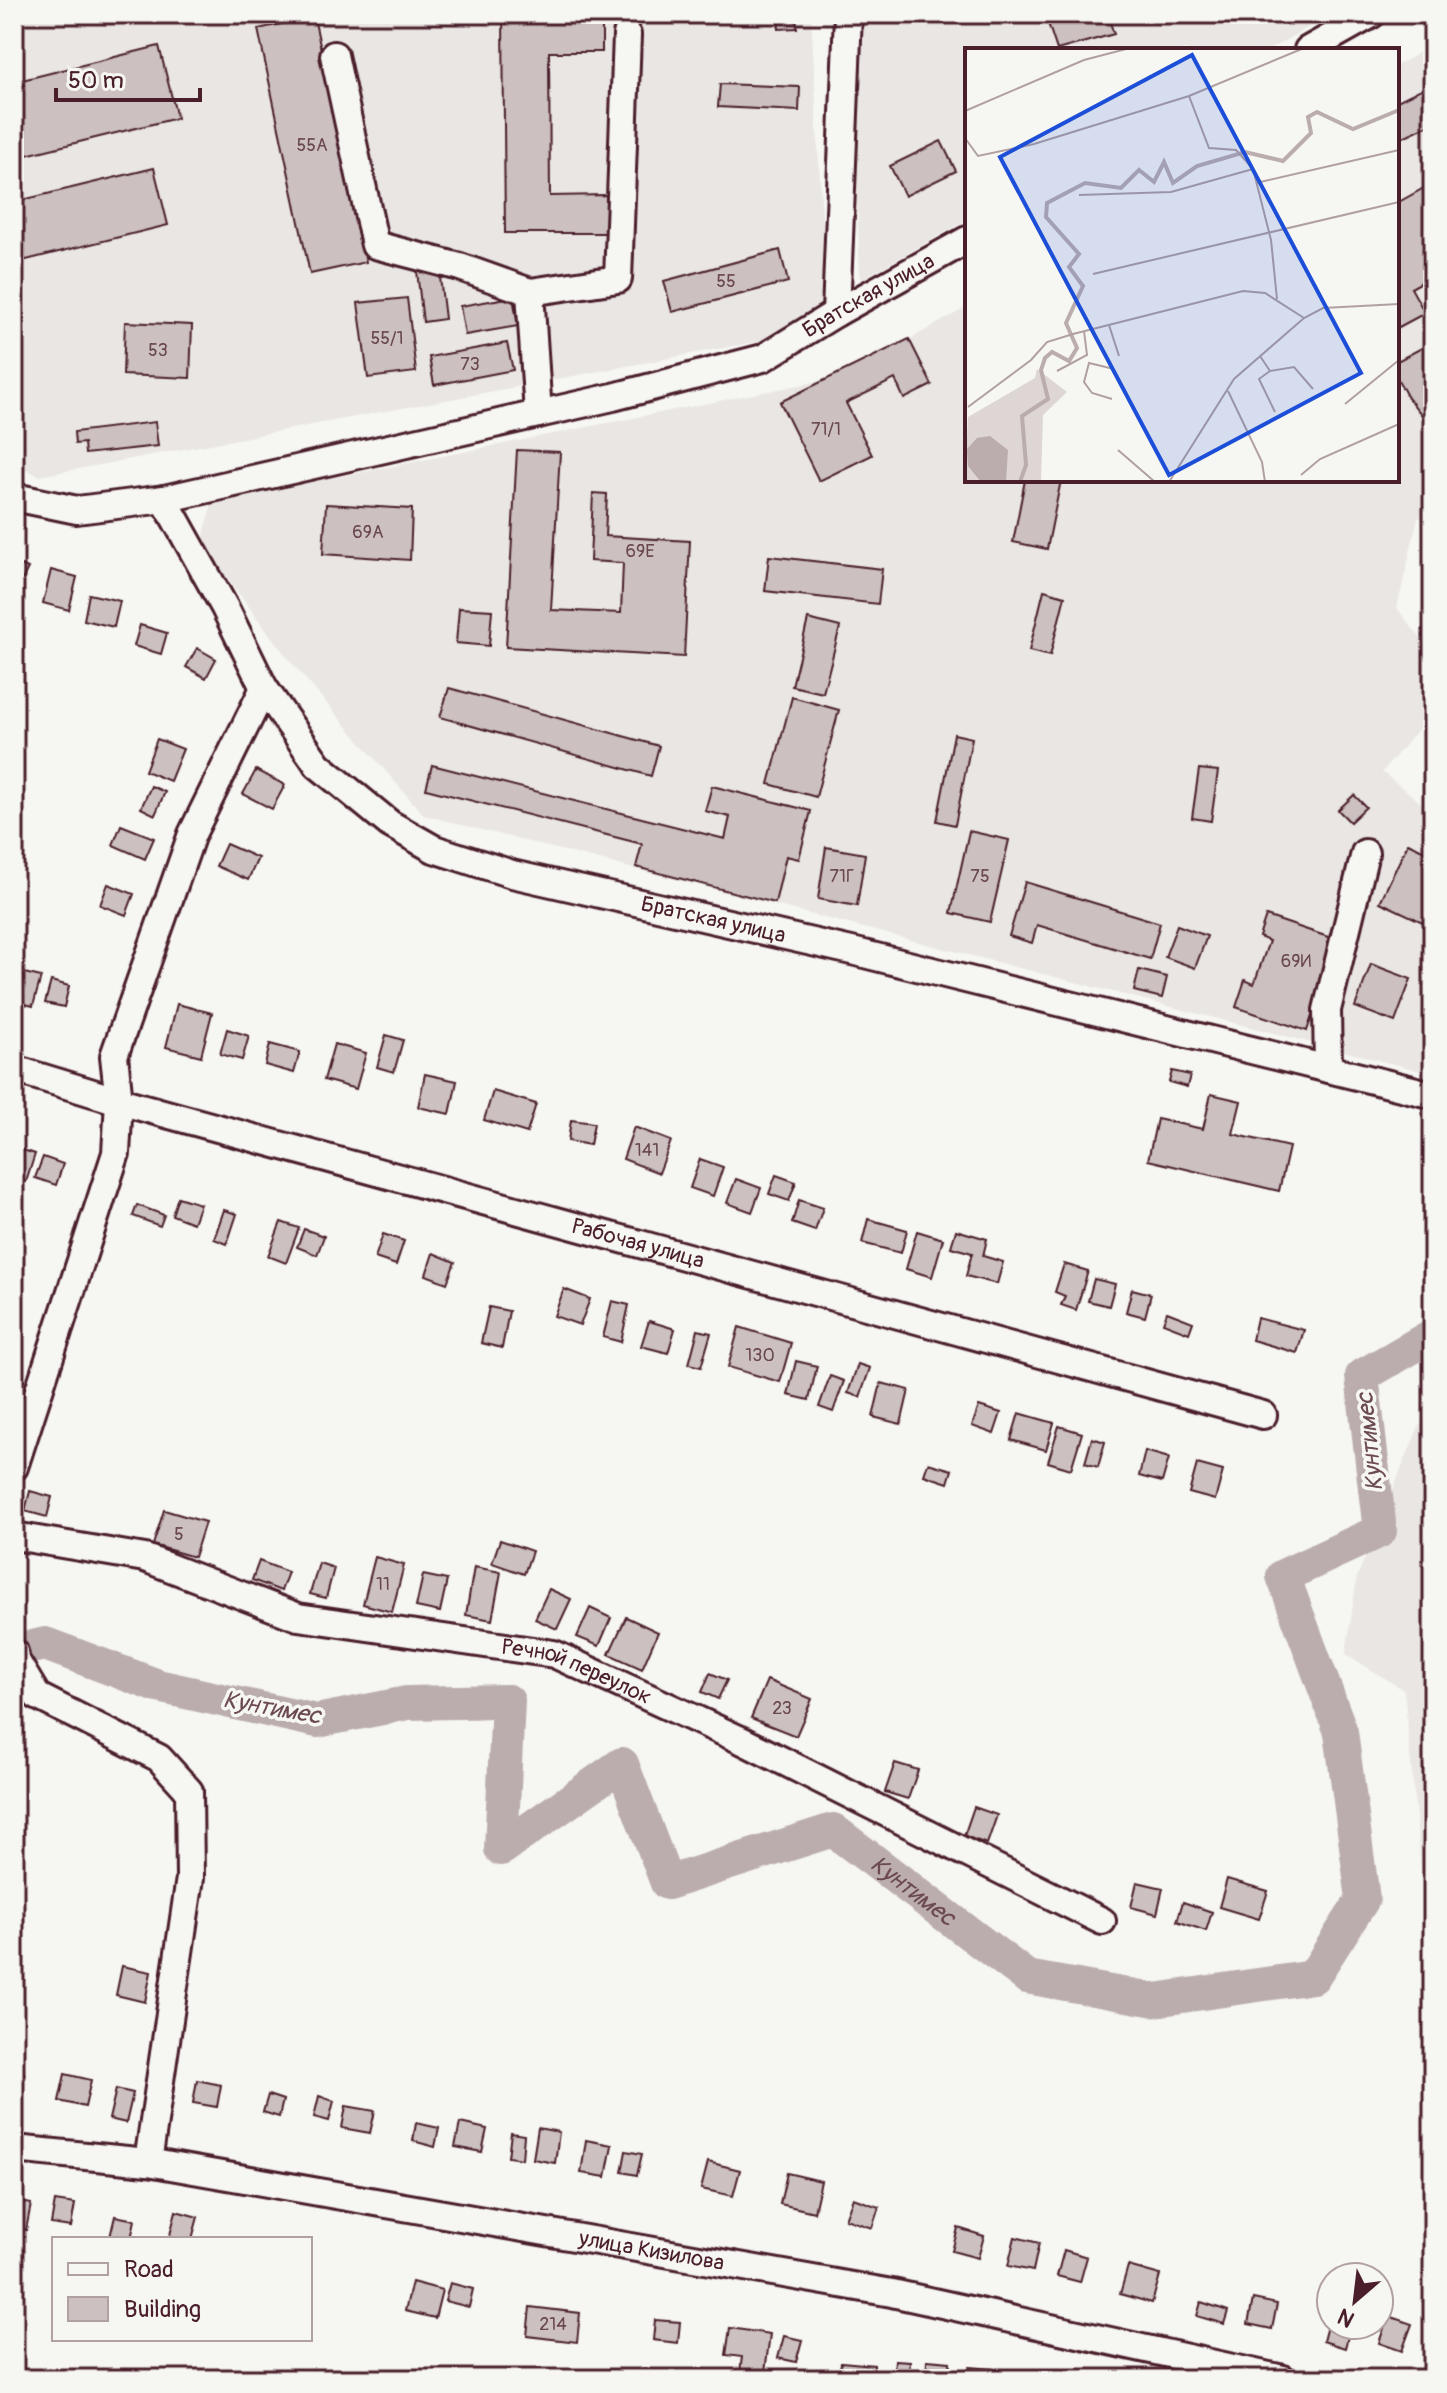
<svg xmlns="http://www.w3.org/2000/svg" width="1447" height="2393" font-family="Pangolin,sans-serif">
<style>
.built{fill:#e9e6e3}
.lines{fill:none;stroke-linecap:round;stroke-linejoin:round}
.river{stroke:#bbadae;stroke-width:34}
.building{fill:#ccc1c0;stroke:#4a1f2b;stroke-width:2}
.minor-casing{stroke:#4a1f2b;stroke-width:32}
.minor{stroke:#f6f6f2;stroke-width:26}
.labels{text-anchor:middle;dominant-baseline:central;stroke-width:7;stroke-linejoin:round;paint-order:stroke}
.number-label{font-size:18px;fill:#6a4850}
.street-label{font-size:22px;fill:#4a1f2b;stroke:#f6f6f2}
.water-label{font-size:24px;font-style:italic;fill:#6c4a52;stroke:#f6f6f2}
.inset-river{fill:none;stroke:#bbadae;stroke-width:4}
.inset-road{fill:none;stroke:#b1a0a2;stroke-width:2}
.view{fill:#1d4ed8;fill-opacity:0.15;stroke:#1d4ed8;stroke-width:4}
.inset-edge{fill:none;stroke:#4a1f2b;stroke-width:4}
</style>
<rect width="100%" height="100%" fill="#f6f6f2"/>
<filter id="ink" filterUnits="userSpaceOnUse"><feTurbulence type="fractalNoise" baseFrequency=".0125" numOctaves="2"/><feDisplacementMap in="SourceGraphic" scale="16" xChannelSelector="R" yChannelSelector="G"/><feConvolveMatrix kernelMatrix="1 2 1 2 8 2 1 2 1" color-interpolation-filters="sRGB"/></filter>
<g filter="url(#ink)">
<g class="built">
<polygon points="14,14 811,14 827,312 781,337 40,476 14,464"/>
<polygon points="851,14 1332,14 1268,50 967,50 967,220 860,280"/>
<polygon points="1433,45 1433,525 1418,517 1397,608 1433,655 1433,712 1382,772 1433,812 1433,1074 424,815 290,661 202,545 212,502 845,376 967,307 967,480 1397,480 1397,65"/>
<polygon points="1433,1410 1433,1965 1424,1902 1404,1690 1346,1654 1357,1577 1419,1426"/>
</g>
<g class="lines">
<path class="river" id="s1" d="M14 1651 45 1644 158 1686 317 1721 407 1703 508 1701 501 1849 622 1764 667 1883 833 1830 1027 1977 1155 2000 1313 1977 1363 1899 1341 1732 1283 1576 1380 1531 1362 1376 1433 1335"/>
</g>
<g class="building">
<polygon points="503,14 602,14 602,52 549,52 550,196 606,195 606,233 505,233"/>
<polygon points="767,14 796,14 797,28 779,29 778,17 767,18"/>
<polygon points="1045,14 1107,14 1114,34 1057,50"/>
<polygon points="314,17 366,262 310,274 258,29"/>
<polygon points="159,46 177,118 14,158 14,82"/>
<polygon points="1433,83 1433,123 1397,140 1397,101"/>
<polygon points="720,84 800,87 799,111 718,107"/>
<polygon points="941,141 956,171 905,196 890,166"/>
<polygon points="154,168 168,225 14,263 14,202"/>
<polygon points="1433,183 1433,276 1411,288 1425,313 1397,328 1397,203"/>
<polygon points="780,250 788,282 672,312 664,281"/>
<polygon points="439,269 445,319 423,322 417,271"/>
<polygon points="513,297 518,326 465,335 460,306"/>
<polygon points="407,298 416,372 368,378 358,303"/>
<polygon points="125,322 192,325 190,378 123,375"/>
<polygon points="909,339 932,385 904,399 895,379 846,403 872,455 819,481 780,402"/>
<polygon points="1433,342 1433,429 1408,398 1397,378 1397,361"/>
<polygon points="507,343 513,370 434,385 429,357"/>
<polygon points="155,422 158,446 85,454 84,443 75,444 74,432"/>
<polygon points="517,450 560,452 551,610 621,613 623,563 590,561 593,493 607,494 605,536 690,541 684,657 506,647"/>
<polygon points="1025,480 1061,480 1047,549 1013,542"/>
<polygon points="326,504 412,509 410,560 323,554"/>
<polygon points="769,556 882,569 878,604 765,591"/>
<polygon points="14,562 28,568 22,580 14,577"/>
<polygon points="51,570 77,577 69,610 43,603"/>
<polygon points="1044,590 1065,596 1050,656 1029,651"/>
<polygon points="89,594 120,601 114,627 84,620"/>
<polygon points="459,608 492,610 489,646 456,643"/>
<polygon points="808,619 840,627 823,693 792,686"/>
<polygon points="140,625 167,633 161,654 134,646"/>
<polygon points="197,648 216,659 206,678 186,667"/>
<polygon points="449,688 659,746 651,776 440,717"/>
<polygon points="792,697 839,710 816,797 769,784"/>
<polygon points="954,734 972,738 955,825 937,821"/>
<polygon points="157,739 183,749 170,781 145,771"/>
<polygon points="432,765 725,839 730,817 705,811 712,786 811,811 799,859 786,856 775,903 636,867 642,844 426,789"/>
<polygon points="1199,769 1218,771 1211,821 1192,818"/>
<polygon points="256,770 285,785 272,809 243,794"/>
<polygon points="151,786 165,792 155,815 141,808"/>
<polygon points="1354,795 1366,807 1350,822 1338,810"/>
<polygon points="121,825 154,838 145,859 113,845"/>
<polygon points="969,831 1009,840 990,922 951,913"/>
<polygon points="1408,843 1433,855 1433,927 1380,902"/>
<polygon points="226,844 258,858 248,880 216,866"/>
<polygon points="826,847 865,854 857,906 818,899"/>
<polygon points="1025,882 1160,923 1150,959 1037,925 1032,943 1009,936"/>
<polygon points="108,884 134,894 126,915 100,905"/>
<polygon points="1266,916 1337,940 1307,1031 1236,1007 1245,980 1254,984 1269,941 1259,937"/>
<polygon points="1177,925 1207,936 1195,968 1165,957"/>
<polygon points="1371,964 1411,979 1395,1022 1355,1007"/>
<polygon points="1139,970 1167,977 1162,998 1134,991"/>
<polygon points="20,972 41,977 33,1006 14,1001"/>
<polygon points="51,981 69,986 64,1007 45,1003"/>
<polygon points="177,1004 212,1013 201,1056 166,1047"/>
<polygon points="227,1029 249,1036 242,1060 220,1054"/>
<polygon points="386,1035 403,1040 394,1072 377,1067"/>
<polygon points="270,1044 300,1052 294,1073 265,1065"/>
<polygon points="334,1044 366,1053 356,1089 324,1080"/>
<polygon points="1172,1071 1190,1075 1187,1087 1169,1082"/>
<polygon points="425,1074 457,1081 450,1114 418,1107"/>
<polygon points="493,1091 536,1104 527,1133 484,1120"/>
<polygon points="1211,1094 1241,1101 1233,1134 1289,1147 1279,1191 1148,1160 1157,1119 1203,1129"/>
<polygon points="571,1120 594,1123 590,1145 568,1141"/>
<polygon points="634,1127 671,1141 659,1173 623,1159"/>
<polygon points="17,1148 35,1154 26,1182 14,1178 14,1157"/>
<polygon points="43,1157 63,1164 56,1185 35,1178"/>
<polygon points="700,1159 723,1167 713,1196 690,1188"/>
<polygon points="776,1175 796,1182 789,1201 769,1194"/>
<polygon points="736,1179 761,1188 752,1212 727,1203"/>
<polygon points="178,1197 200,1204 193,1223 172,1215"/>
<polygon points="799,1200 823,1208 815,1231 792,1223"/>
<polygon points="137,1205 164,1215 160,1226 133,1216"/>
<polygon points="224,1210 237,1214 227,1244 214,1239"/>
<polygon points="868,1219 907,1230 901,1253 862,1243"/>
<polygon points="281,1222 299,1228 286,1263 268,1256"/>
<polygon points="304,1229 324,1236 317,1255 297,1247"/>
<polygon points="956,1230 987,1239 983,1256 1003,1262 997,1284 966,1276 972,1253 951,1247"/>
<polygon points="917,1231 943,1239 932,1277 906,1269"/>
<polygon points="383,1234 404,1241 396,1265 375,1258"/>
<polygon points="433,1253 455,1262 447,1283 426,1275"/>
<polygon points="1064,1264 1088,1271 1076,1310 1061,1305 1065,1296 1055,1292"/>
<polygon points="1094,1279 1115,1284 1109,1306 1088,1301"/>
<polygon points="564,1289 590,1299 580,1325 554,1316"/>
<polygon points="1132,1289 1151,1294 1145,1317 1126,1312"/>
<polygon points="612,1301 629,1305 621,1342 603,1337"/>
<polygon points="489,1307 509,1311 502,1348 481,1343"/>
<polygon points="1167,1312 1193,1322 1189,1333 1163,1323"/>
<polygon points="1257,1318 1304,1330 1297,1353 1252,1340"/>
<polygon points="649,1321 675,1329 668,1353 641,1346"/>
<polygon points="739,1327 791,1343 780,1382 728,1367"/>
<polygon points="698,1330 711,1333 701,1367 689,1364"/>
<polygon points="796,1361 817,1366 809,1400 788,1395"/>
<polygon points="858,1364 870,1368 860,1397 848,1393"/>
<polygon points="14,1365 23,1367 14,1401"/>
<polygon points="830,1376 844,1381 833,1412 819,1407"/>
<polygon points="881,1383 909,1390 901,1424 873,1417"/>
<polygon points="979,1406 1001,1413 994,1434 972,1426"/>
<polygon points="1019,1413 1054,1423 1046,1450 1011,1440"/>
<polygon points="1059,1426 1082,1433 1071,1469 1048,1462"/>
<polygon points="1092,1438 1105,1442 1098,1467 1085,1463"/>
<polygon points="1145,1451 1169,1458 1162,1482 1139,1476"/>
<polygon points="928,1463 952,1470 948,1483 924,1475"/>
<polygon points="1197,1464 1223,1471 1215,1500 1189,1493"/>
<polygon points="30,1491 52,1497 47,1517 25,1511"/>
<polygon points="164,1510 205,1522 194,1557 153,1545"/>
<polygon points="500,1540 532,1551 524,1574 492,1563"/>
<polygon points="375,1557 404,1565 392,1612 363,1604"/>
<polygon points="259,1561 288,1572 281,1591 252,1580"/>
<polygon points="319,1563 334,1568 326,1598 310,1594"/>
<polygon points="474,1567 501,1572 492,1620 466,1615"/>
<polygon points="423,1575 447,1580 440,1612 416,1607"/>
<polygon points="549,1589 571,1599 557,1629 535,1619"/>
<polygon points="590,1608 611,1618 599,1646 577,1637"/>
<polygon points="626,1617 658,1632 642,1669 609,1654"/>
<polygon points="710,1673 727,1680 718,1699 702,1692"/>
<polygon points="767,1680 812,1699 796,1736 751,1718"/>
<polygon points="895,1763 918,1770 908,1799 885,1792"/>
<polygon points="974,1807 997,1815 987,1844 964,1836"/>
<polygon points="1227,1879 1268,1891 1259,1919 1219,1907"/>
<polygon points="1137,1882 1163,1888 1157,1914 1131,1907"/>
<polygon points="1183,1902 1212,1912 1206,1931 1177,1921"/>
<polygon points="122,1966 151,1972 145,2002 116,1995"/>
<polygon points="14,2071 24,2073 19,2097 14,2096"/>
<polygon points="65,2074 91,2080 85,2107 59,2101"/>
<polygon points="197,2080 221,2085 217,2107 193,2103"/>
<polygon points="116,2089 133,2093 126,2123 109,2119"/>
<polygon points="268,2095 283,2100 279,2117 263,2112"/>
<polygon points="319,2096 334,2101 329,2121 314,2117"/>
<polygon points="346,2106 375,2111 370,2133 342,2128"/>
<polygon points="416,2123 439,2128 435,2147 413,2141"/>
<polygon points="460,2123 487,2129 482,2152 455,2147"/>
<polygon points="538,2128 559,2132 555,2163 533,2159"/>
<polygon points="511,2133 524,2135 522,2159 508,2157"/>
<polygon points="586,2140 612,2145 606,2177 581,2173"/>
<polygon points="626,2151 642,2154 637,2175 622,2172"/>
<polygon points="708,2162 740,2170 733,2196 701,2189"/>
<polygon points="787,2173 821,2181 814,2212 780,2204"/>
<polygon points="853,2198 879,2207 872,2228 845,2219"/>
<polygon points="14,2200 31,2204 26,2230 14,2227"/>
<polygon points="55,2201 75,2204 71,2227 51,2224"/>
<polygon points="176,2211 198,2217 192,2239 169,2239"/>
<polygon points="115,2216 135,2220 131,2239 110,2237"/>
<polygon points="958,2228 984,2236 978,2258 952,2251"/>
<polygon points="1015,2237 1039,2243 1033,2271 1008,2266"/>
<polygon points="1064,2250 1087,2257 1080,2282 1057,2276"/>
<polygon points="1128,2266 1160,2275 1152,2303 1120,2294"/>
<polygon points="412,2282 442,2290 435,2318 405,2311"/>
<polygon points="450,2283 473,2289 469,2307 445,2301"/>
<polygon points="1253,2299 1277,2304 1272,2329 1248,2324"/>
<polygon points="1201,2302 1228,2311 1224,2324 1197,2316"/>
<polygon points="530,2307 580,2313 577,2342 527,2336"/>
<polygon points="1388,2316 1412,2324 1402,2351 1379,2343"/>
<polygon points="655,2320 680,2322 678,2343 653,2340"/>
<polygon points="1328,2322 1350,2329 1345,2348 1323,2341"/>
<polygon points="730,2328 770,2334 764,2379 739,2379 742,2357 726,2355"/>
<polygon points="784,2336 802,2340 796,2362 778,2358"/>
<polygon points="895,2360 910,2361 909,2379 893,2379"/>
<polygon points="927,2360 950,2362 949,2379 926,2379"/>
<polygon points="841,2362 874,2365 873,2379 839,2379"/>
<polygon points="970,2367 992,2369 991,2379 969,2379"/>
</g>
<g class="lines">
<defs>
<g id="minor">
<polyline points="1308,50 1372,14"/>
<polyline points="334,55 375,245 460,267 530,292 538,414"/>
<polyline points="530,292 618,279 627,35"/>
<polyline points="836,313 848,14"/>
<path id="s2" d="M14 497 77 510 164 499 613 397 763 358 836 313 967 240"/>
<path id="s3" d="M164 499 225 608 264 688 318 765 390 824 434 849 512 874 856 952 1433 1095"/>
<path id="s4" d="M14 1069 119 1101 1263 1415"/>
<polyline points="1328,1069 1327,1010 1365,853"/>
<polyline points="14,1467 116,1153 119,1101 114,1056 192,834 264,688"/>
<path id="s5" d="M14 1536 145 1558 298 1617 554 1654 743 1741 1102 1921"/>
<polyline points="14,1652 16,1661 37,1696 159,1758 189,1791 190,1878 148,2162"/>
<path id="s6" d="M14 2149 148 2162 892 2293 1283 2379"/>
</g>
</defs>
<use href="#minor" class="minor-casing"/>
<use href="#minor" class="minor"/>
</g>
</g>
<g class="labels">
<g class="number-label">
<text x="312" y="145">55А</text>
<text x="726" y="281">55</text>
<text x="387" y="338">55/1</text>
<text x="158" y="350">53</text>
<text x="470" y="364">73</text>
<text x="826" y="429">71/1</text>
<text x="368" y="532">69А</text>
<text x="640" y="551">69Е</text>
<text x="842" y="876">71Г</text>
<text x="980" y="876">75</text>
<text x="1296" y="961">69И</text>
<text x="647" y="1150">141</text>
<text x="760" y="1355">130</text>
<text x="179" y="1534">5</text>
<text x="383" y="1584">11</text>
<text x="782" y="1708">23</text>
<text x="553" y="2324">214</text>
</g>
<g class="street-label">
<text stroke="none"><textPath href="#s2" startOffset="890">Братская улица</textPath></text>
<text stroke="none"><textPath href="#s3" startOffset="740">Братская улица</textPath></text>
<text stroke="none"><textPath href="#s4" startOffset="648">Рабочая улица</textPath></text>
<text stroke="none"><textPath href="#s5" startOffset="582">Речной переулок</textPath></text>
<text stroke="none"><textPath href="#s6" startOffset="646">улица Кизилова</textPath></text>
</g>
<g class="water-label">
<text transform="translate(1370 1442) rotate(-96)">Кунтимес</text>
<text transform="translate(272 1708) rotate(10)">Кунтимес</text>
<text stroke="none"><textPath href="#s1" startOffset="1206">Кунтимес</textPath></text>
</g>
</g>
<g transform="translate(965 48)">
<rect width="434" height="434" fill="#f6f6f2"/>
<path d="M72 321 102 344 78 367 76 434H0L3 369 70 330Z" fill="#ddd6d5"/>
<path d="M25 388 43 402 41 434H16L3 418 2 401 12 390Z" fill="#bbadae"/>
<path class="inset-river" d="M55 434 61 417 57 368 83 351 76 322 80 310 87 304 104 313 112 300 101 275 118 238 104 219 114 206 81 169 82 155 120 135 156 140 174 122 189 134 199 114 208 135 232 118 280 104 318 113 346 85 343 69 352 64 388 81 434 62"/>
<path class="inset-road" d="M224 48 244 100 271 102 288 121 306 192 312 251M0 63 119 12 165 0M0 90 13 108 69 96 224 48 339 0M291 135 434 102M114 147 206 144 288 121M128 226 434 154M144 277 154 308M295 308 305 323 329 319 348 341M92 323 122 307 119 283M305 323 294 331 310 364M263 343 297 414 300 434M147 351 127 345 119 334 124 315 149 321M380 356 434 312M3 359 66 312 82 294 108 286 278 243 300 245 339 270M153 402 190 434M336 427 355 411 434 376M204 434 269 331 339 270 358 260 434 256"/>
<path class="view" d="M227 7 396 325 204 427 35 109Z"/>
<rect width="434" height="434" class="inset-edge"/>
</g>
<rect width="1447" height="2393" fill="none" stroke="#f6f6f2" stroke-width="48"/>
<rect x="24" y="24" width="1399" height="2345" fill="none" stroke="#4a1f2b" stroke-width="3" filter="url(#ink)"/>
<rect x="52" y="2237" width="260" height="104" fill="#f6f6f2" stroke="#b1a0a2" stroke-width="2"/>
<rect x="68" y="2263" width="40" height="12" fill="#f6f6f2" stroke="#b1a0a2" stroke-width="2"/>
<text x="124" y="2277" font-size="24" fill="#4a1f2b">Road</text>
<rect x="68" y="2297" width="40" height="24" fill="#ccc1c0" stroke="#b1a0a2" stroke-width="2"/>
<text x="124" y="2317" font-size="24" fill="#4a1f2b">Building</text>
<g transform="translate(1355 2301) rotate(208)"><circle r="38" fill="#f6f6f2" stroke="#b1a0a2" stroke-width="2"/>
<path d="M0-6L14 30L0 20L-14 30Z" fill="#4a1f2b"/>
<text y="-12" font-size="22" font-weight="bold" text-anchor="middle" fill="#4a1f2b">N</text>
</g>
<path d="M56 88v12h144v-12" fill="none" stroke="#4a1f2b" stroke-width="4"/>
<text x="68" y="88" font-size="24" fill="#4a1f2b" stroke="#f6f6f2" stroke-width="6" paint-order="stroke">50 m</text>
</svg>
